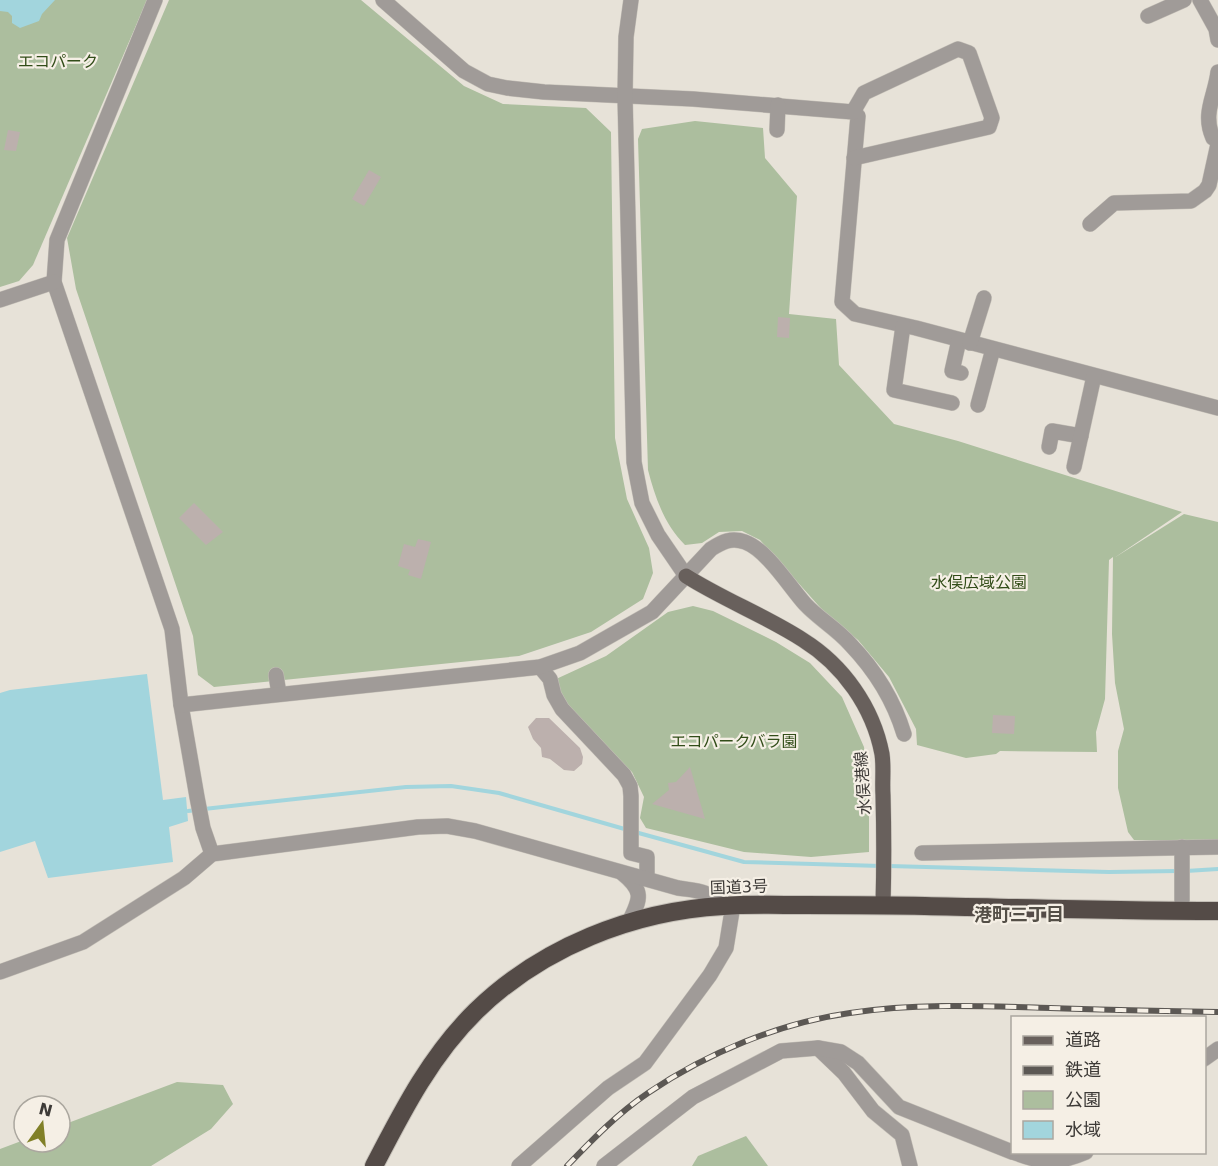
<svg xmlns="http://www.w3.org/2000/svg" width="1218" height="1166" font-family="'DejaVu Sans','Noto Sans JP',sans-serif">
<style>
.green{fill:#acbe9e}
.water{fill:#a2d5dd}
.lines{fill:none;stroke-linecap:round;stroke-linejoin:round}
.stream{stroke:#a2d5dd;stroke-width:4}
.building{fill:#bcb0ad}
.minor-casing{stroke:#c5c0b8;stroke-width:16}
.major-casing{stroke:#c5c0b8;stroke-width:16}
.highway-casing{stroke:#c5c0b8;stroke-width:20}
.minor{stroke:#a09b98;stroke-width:15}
.major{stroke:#68605c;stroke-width:15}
.highway{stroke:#544b47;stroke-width:18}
.rail-casing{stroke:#5c5854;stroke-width:6}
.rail{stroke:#f5efe5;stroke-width:4;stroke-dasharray:11;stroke-linecap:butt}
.labels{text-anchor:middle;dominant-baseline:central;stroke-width:4.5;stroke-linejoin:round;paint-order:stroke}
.park-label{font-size:16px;fill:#324d19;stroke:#f5efe5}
.street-label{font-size:16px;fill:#3d3a37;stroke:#f5efe5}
.neighbourhood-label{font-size:18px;font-weight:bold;fill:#544f47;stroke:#f5efe5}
</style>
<rect width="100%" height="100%" fill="#e7e2d8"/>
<g class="green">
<polygon points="0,0 147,0 33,265 19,281 0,287"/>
<polygon points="169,0 361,0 464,86 503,104 586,108 611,132 615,438 627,499 649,548 653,573 643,599 591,632 519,656 214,687 198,675 193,636 76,289 67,238"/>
<path d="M695 121 763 128 765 158 797 196 789 314 836 319 839 365 894 424 958 441 1182 512 1114 558 1184 514 1218 522V842L1134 840 1128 832 1118 788V751L1124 729 1115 683 1112 634 1113 557 1109 560 1105 699 1096 732 1097 752 1000 751 996 754 966 758 917 745 916 729 889 677 858 640 826 614 760 540 742 531 719 532 702 543 685 545C664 524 655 497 648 470L638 139 642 129Z"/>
<polygon points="693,606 713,611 776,642 810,663 842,697 864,747 869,795 869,852 811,857 744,852 646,828 640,818 644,797 632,772 609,751 564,704 554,680 606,656 668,612"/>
<polygon points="177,1082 223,1085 233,1104 211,1129 151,1166 0,1166 0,1149 24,1140 24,1142 60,1142 60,1126"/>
<polygon points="746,1136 768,1166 692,1166 698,1156"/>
</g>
<g class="water">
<polygon points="0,0 55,0 42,14 39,21 20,28 12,23 12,16 8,12 0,11"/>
<polygon points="147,674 163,800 186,797 188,821 169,827 173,862 48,878 35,841 0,852 0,693 10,690"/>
</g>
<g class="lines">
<g class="stream">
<polyline points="204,809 406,787 451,786 499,793 628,830"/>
<polyline points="188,811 197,810"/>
<polyline points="635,832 744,862 881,866"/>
<polyline points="889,866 1109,872 1178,871"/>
<polyline points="1186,871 1218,869"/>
</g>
</g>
<g class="building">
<polygon points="8,130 20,132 16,151 4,150"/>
<polygon points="369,170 381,177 364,206 352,199"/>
<polygon points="778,317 790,318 789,338 777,337"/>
<polygon points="194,503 223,532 206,545 179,518"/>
<polygon points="418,539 431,542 421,579 408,575 410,570 398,566 404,544 415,547"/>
<polygon points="993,715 1015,716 1014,734 992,733"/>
<polygon points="536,718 549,718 580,748 583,757 582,764 574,771 564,770 550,759 542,757 541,748 533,739 528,727"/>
<polygon points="690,767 705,819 652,804 669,790 668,783 676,782"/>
</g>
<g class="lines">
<defs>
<g id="minor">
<polyline points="155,0 57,240 54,282 172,629 181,705 197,797 203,828 212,854"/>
<polyline points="383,0 464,71 488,84 507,88 544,92 693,99 853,112 858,116 842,302 855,314 916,328 1218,408"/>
<polyline points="631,0 626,37 625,97 634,462 642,503 658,535 686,576"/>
<polyline points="1200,0 1216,29 1218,40"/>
<polyline points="1148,16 1184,0"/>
<path d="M1218 72C1215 97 1202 113 1213 138L1218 139"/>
<polyline points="853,112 864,93 958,49 969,53 992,118 989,127 854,158"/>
<polyline points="777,130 778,105"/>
<polyline points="1090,224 1114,203 1191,201 1205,191 1209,185 1218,144"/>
<polyline points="0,300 54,282"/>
<polyline points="903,326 894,390 952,403"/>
<polyline points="959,340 952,371 961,373"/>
<polyline points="970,343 984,298"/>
<polyline points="978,405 993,349"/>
<polyline points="1049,447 1052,431 1081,436"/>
<polyline points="1074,467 1094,376"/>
<polyline points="540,667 550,679 554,695 562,709 624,775 630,786 631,796 631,853 647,857 647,878"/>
<polyline points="276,675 279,694"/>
<path d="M181 705 540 667 580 653 652 612 711 549C722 542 731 537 745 542 767 550 789 586 805 604 819 619 837 629 850 644 874 669 894 701 904 734"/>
<polyline points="922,853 1218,847"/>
<path d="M622 873C644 891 641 898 629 922"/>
<polyline points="1182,911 1182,847"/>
<path d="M0 972 83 942 184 878 212 854 418 827 447 826 475 831 678 888C697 891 709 890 721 906"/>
<polyline points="818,1048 844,1073 873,1111 902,1135 910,1166"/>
<polyline points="1204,1059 1218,1049"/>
<path d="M1013 1152C1044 1164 1055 1165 1086 1152"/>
<polyline points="519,1166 608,1088 645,1063 710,975 726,948 733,905"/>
<polyline points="604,1166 693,1097 781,1051 818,1048 841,1052 858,1063 899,1107 1012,1152"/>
</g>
<path id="major" d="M686 576C724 600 766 616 803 640 843 665 873 707 882 754 884 767 882 782 883 795 884 832 884 868 883 905"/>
<path id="highway" d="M374 1166C403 1110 431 1055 476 1011 542 947 633 911 723 906 750 904 778 905 805 905 845 905 885 905 925 906 1023 908 1120 911 1218 911"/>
</defs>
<use href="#minor" class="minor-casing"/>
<use href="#major" class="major-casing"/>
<use href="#highway" class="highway-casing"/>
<use href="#minor" class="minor"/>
<use href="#major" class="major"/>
<use href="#highway" class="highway"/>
<defs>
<path id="rail" d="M567 1166C592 1140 618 1113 648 1093 707 1053 779 1023 850 1013 916 1003 983 1006 1050 1008 1106 1010 1162 1011 1218 1012"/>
</defs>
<use href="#rail" class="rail-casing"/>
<use href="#rail" class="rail"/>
</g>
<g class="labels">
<g class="park-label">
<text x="58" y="61">エコパーク</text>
<text x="979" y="582">水俣広域公園</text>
<text x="734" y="741">エコパークバラ園</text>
</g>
<g class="street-label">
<text transform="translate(863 783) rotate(-94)">水俣港線</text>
<text transform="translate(739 887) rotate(-2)">国道3号</text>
</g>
<g class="neighbourhood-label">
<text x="1019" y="914">港町三丁目</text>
</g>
</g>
<rect x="1011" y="1016" width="195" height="138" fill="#f5efe5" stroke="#aba79f" stroke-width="1.5"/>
<rect x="1023" y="1036" width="30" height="9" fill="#68605c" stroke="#aba79f" stroke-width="1.5"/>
<text x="1065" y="1046" font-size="18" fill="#3d3a37">道路</text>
<rect x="1023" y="1066" width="30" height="9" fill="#5c5854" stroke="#aba79f" stroke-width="1.5"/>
<text x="1065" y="1076" font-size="18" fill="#3d3a37">鉄道</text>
<rect x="1023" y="1091" width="30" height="18" fill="#acbe9e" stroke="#aba79f" stroke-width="1.5"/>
<text x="1065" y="1106" font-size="18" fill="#3d3a37">公園</text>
<rect x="1023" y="1121" width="30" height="18" fill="#a2d5dd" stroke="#aba79f" stroke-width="1.5"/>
<text x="1065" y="1136" font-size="18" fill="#3d3a37">水域</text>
<g transform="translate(42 1124) rotate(15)"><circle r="28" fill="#f5efe5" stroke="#aba79f" stroke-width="1.5"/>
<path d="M0-4.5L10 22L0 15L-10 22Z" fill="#818028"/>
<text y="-9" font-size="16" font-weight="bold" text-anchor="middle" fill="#3d3a37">N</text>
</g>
</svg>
